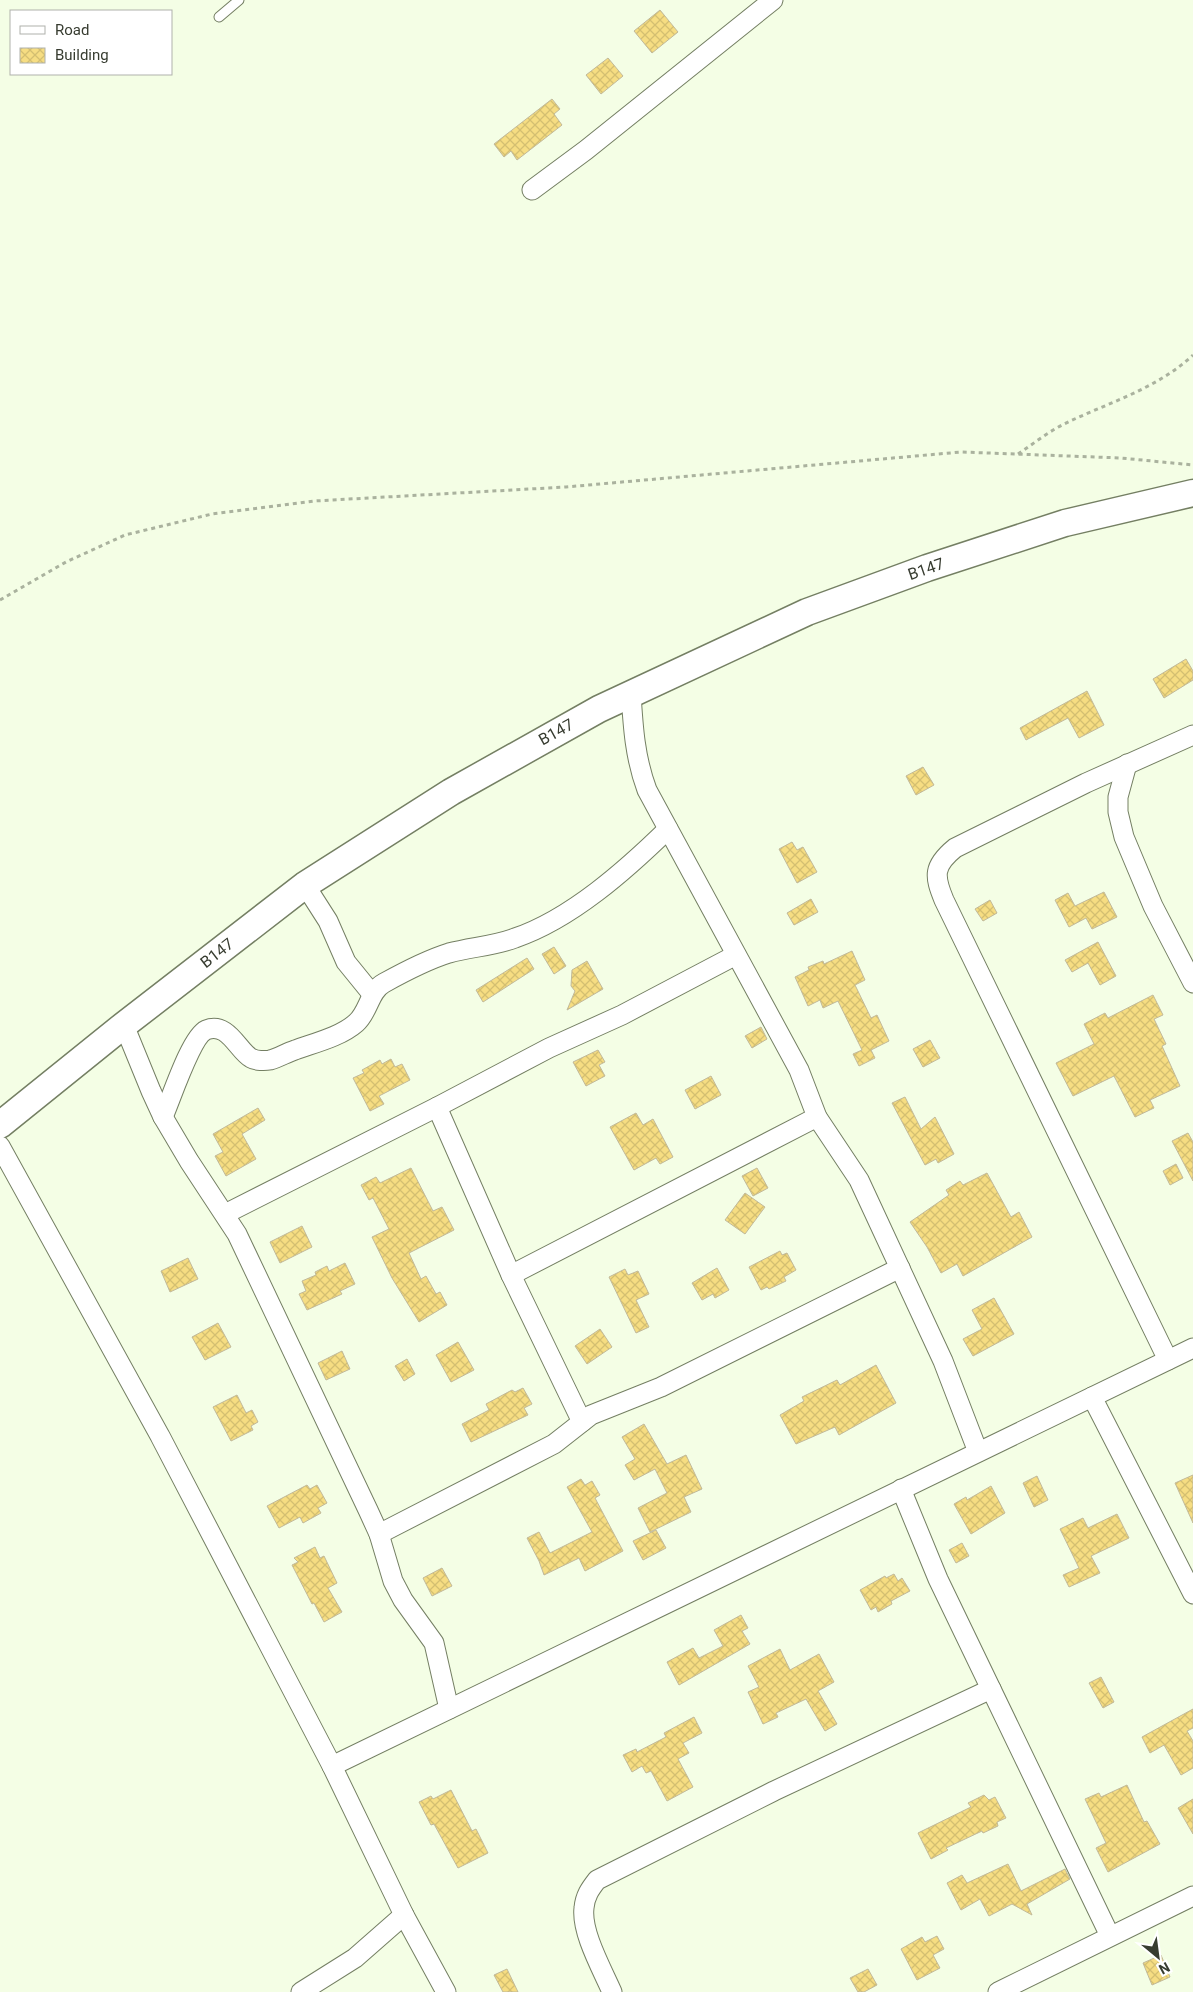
<svg xmlns="http://www.w3.org/2000/svg" width="1193" height="1992" font-family="Roboto,sans-serif">
<style>
.building{fill:url(#building-cross-hatch);stroke:#c1b99a}
.lines{fill:none;stroke-linecap:round;stroke-linejoin:round}
.lane-casing{stroke:#747f63;stroke-width:11}
.street-casing{stroke:#747f63;stroke-width:21}
.secondary-casing{stroke:#747f63;stroke-width:29}
.path{stroke:#aab29e;stroke-width:3;stroke-dasharray:4 4;stroke-linecap:butt}
.lane{stroke:#fff;stroke-width:9}
.street{stroke:#fff;stroke-width:19}
.secondary{stroke:#fff;stroke-width:26}
.labels{text-anchor:middle;dominant-baseline:central;stroke-width:4.5;stroke-linejoin:round;paint-order:stroke}
.street-label{font-size:16px;fill:#373c30;stroke:#fff}
</style>
<defs>
<pattern id="building-cross-hatch" width="8" height="8" patternUnits="userSpaceOnUse" patternTransform="scale(1.25)"><rect width="8" height="8" fill="#f6dd82"/><path d="M0 0l8 8M0 8l8-8" fill="none" stroke="#d4bf71"/></pattern>
</defs>
<rect width="100%" height="100%" fill="#f4fee5"/>
<g class="building">
<polygon points="660,10 678,32 652,53 634,31"/>
<polygon points="608,58 623,76 601,94 586,75"/>
<polygon points="552,99 560,109 554,114 562,125 517,160 511,151 504,157 494,144"/>
<polygon points="1186,659 1193,671 1193,680 1164,698 1153,679"/>
<polygon points="1087,691 1104,725 1079,738 1068,718 1026,740 1020,728"/>
<polygon points="923,767 934,785 916,795 906,776"/>
<polygon points="792,842 797,850 803,847 817,872 797,883 779,849"/>
<polygon points="1104,892 1117,917 1092,929 1086,918 1069,927 1055,900 1068,893 1075,906"/>
<polygon points="811,899 818,912 794,925 787,913"/>
<polygon points="990,900 997,913 983,921 975,909"/>
<polygon points="1098,942 1116,976 1100,985 1088,963 1072,972 1065,960"/>
<polygon points="554,947 566,966 554,974 542,954"/>
<polygon points="852,951 865,980 855,985 871,1018 877,1015 889,1041 871,1050 875,1058 859,1066 853,1054 862,1050 838,1001 823,1008 820,1000 808,1006 795,977 809,970 808,967 823,961 824,964"/>
<polygon points="527,958 534,969 483,1002 476,990"/>
<polygon points="587,961 603,989 567,1010 575,991 571,986 572,970"/>
<polygon points="1153,995 1163,1015 1154,1019 1166,1044 1162,1046 1180,1086 1150,1100 1154,1108 1135,1117 1114,1076 1073,1096 1056,1063 1094,1044 1084,1024 1105,1013 1108,1018"/>
<polygon points="761,1027 767,1039 752,1048 745,1036"/>
<polygon points="930,1040 940,1058 923,1067 913,1049"/>
<polygon points="598,1050 605,1062 599,1065 605,1076 586,1086 573,1062"/>
<polygon points="391,1059 395,1067 402,1064 410,1080 379,1096 384,1104 370,1111 353,1078 364,1073 362,1070 380,1060 382,1064"/>
<polygon points="711,1076 721,1095 695,1109 685,1090"/>
<polygon points="905,1097 921,1129 935,1117 954,1154 938,1163 936,1159 925,1165 892,1103"/>
<polygon points="258,1108 265,1120 242,1134 256,1159 226,1176 215,1156 223,1152 213,1134"/>
<polygon points="636,1113 643,1125 653,1119 673,1157 660,1164 656,1158 634,1170 610,1127"/>
<polygon points="1188,1133 1193,1142 1193,1181 1172,1141"/>
<polygon points="1176,1164 1183,1178 1170,1185 1163,1171"/>
<polygon points="411,1168 433,1211 442,1207 454,1230 409,1253 421,1279 426,1276 436,1294 440,1292 447,1305 419,1322 392,1278 372,1237 389,1229 373,1198 369,1200 361,1185 376,1177 380,1183"/>
<polygon points="757,1168 768,1188 753,1196 742,1176"/>
<polygon points="987,1173 1011,1217 1019,1212 1032,1237 963,1276 957,1264 941,1273 927,1247 910,1222 949,1195 946,1190 960,1181 963,1185"/>
<polygon points="745,1193 765,1207 745,1234 725,1220"/>
<polygon points="302,1226 312,1247 280,1263 270,1242"/>
<polygon points="780,1251 782,1255 787,1253 796,1270 784,1277 786,1281 769,1289 767,1287 761,1290 749,1267"/>
<polygon points="188,1258 198,1279 170,1292 161,1271"/>
<polygon points="345,1263 355,1284 340,1291 342,1294 307,1310 299,1294 306,1291 302,1281 316,1275 315,1272 327,1266 329,1271"/>
<polygon points="717,1268 729,1290 715,1298 713,1294 702,1300 692,1283"/>
<polygon points="625,1269 628,1275 638,1271 649,1294 636,1300 649,1327 636,1333 609,1277"/>
<polygon points="994,1298 1014,1334 973,1356 963,1339 982,1329 972,1310"/>
<polygon points="218,1323 231,1347 205,1360 192,1337"/>
<polygon points="600,1329 612,1347 587,1364 575,1346"/>
<polygon points="458,1342 474,1370 451,1382 436,1355"/>
<polygon points="342,1351 350,1369 326,1380 318,1363"/>
<polygon points="407,1359 415,1374 404,1381 395,1366"/>
<polygon points="876,1365 896,1403 839,1435 835,1427 796,1444 780,1415 804,1401 802,1397 837,1380 840,1385"/>
<polygon points="523,1388 532,1404 524,1408 528,1415 471,1442 462,1424 489,1410 486,1404 512,1390 515,1392"/>
<polygon points="237,1395 246,1413 252,1410 258,1422 251,1426 253,1430 231,1441 213,1407"/>
<polygon points="644,1424 667,1464 686,1455 702,1489 684,1497 691,1512 650,1532 638,1508 667,1493 655,1469 634,1480 625,1465 635,1459 622,1437"/>
<polygon points="1193,1475 1193,1523 1175,1483"/>
<polygon points="1037,1476 1048,1500 1034,1507 1023,1483"/>
<polygon points="581,1479 585,1485 592,1481 600,1495 595,1498 623,1551 585,1571 579,1558 544,1575 539,1561 527,1538 539,1532 550,1553 592,1532 567,1487"/>
<polygon points="307,1485 310,1489 317,1485 327,1503 318,1508 321,1513 303,1523 300,1517 279,1528 267,1506"/>
<polygon points="991,1486 1005,1513 971,1534 954,1504 966,1497 967,1500"/>
<polygon points="1117,1514 1129,1538 1091,1556 1100,1573 1069,1587 1063,1575 1079,1568 1060,1529 1083,1518 1088,1528"/>
<polygon points="656,1530 666,1548 643,1560 633,1541"/>
<polygon points="962,1543 969,1556 956,1563 949,1550"/>
<polygon points="315,1547 320,1558 324,1556 337,1583 328,1588 342,1612 324,1622 314,1603 312,1604 292,1565 298,1562 294,1558"/>
<polygon points="442,1568 452,1586 432,1596 423,1578"/>
<polygon points="894,1574 898,1581 902,1578 910,1591 891,1601 892,1604 878,1612 876,1607 871,1610 860,1590 885,1576 886,1578"/>
<polygon points="741,1615 748,1628 742,1631 750,1644 679,1685 667,1662 693,1648 699,1658 723,1646 714,1630"/>
<polygon points="780,1649 790,1670 819,1654 834,1682 818,1691 837,1724 825,1731 806,1699 776,1713 778,1717 763,1724 748,1692 759,1687 748,1666"/>
<polygon points="1101,1677 1114,1702 1103,1708 1089,1683"/>
<polygon points="1193,1709 1193,1728 1187,1731 1193,1741 1193,1768 1181,1775 1164,1745 1150,1753 1142,1737"/>
<polygon points="694,1717 702,1733 683,1743 689,1753 678,1759 693,1787 667,1801 651,1771 646,1773 642,1766 632,1772 623,1755 636,1749 637,1752 666,1737 664,1733"/>
<polygon points="1127,1785 1144,1822 1147,1821 1160,1844 1108,1872 1096,1848 1106,1843 1085,1799 1099,1793 1101,1797"/>
<polygon points="451,1790 472,1831 476,1829 488,1853 458,1868 434,1824 431,1825 419,1802 431,1796 433,1799"/>
<polygon points="984,1795 989,1800 995,1797 1006,1818 997,1822 998,1826 983,1833 982,1831 946,1848 948,1850 931,1859 918,1833 971,1807 968,1803"/>
<polygon points="1193,1799 1193,1834 1178,1808"/>
<polygon points="1008,1864 1021,1891 1065,1869 1070,1879 1027,1904 1032,1915 1012,1904 989,1916 980,1899 961,1910 947,1883 962,1875 967,1883"/>
<polygon points="937,1936 944,1949 933,1955 940,1968 917,1980 901,1949 922,1937 925,1942"/>
<polygon points="1161,1955 1170,1977 1152,1985 1143,1963"/>
<polygon points="507,1969 518,1992 503,1992 494,1975"/>
<polygon points="868,1969 877,1985 864,1992 858,1992 850,1978"/>
</g>
<g class="lines">
<defs>
<polyline id="lane" points="219,17 239,0"/>
<g id="street">
<polyline points="532,190 586,150 773,0"/>
<path d="M631 693C633 727 635 758 647 790L799 1070 817 1117 859 1180 943 1361 978 1452"/>
<polyline points="1127,764 1118,797 1118,812 1124,837 1153,906 1193,983"/>
<polyline points="305,885 328,921 346,962 372,994"/>
<polyline points="124,1025 151,1091 163,1117 189,1161 237,1234 368,1510 379,1534 393,1581 403,1600 434,1643 449,1709"/>
<polyline points="437,1107 511,1275 582,1422"/>
<path d="M163 1117C171 1099 191 1037 206 1030 228 1021 238 1051 251 1058 256 1061 265 1061 270 1060 278 1058 286 1053 295 1050 314 1043 340 1037 356 1023 369 1012 369 991 384 983 402 973 430 959 449 953 471 947 494 946 515 938 571 919 626 870 668 829"/>
<polyline points="0,1146 160,1436 332,1766 404,1915 446,1992"/>
<polyline points="225,1214 437,1107 549,1048 622,1015 736,955"/>
<polyline points="511,1275 817,1117"/>
<path d="M1168 1360 944 900C934 876 933 866 955 848L1086 783 1193 735"/>
<polyline points="1092,1397 1193,1594"/>
<polyline points="901,1489 938,1579 1110,1936"/>
<polyline points="379,1534 554,1444 591,1415 661,1387 900,1268"/>
<polyline points="332,1766 1193,1348"/>
<polyline points="301,1992 355,1958 404,1915"/>
<path d="M612 1992C602 1969 581 1932 584 1908 585 1896 590 1889 597 1880L774 1791 991 1689"/>
<polyline points="998,1992 1193,1896"/>
</g>
<polyline id="secondary" points="0,1125 124,1025 305,885 451,792 599,709 807,612 927,568 1065,523 1193,493"/>
</defs>
<use href="#lane" class="lane-casing"/>
<use href="#street" class="street-casing"/>
<use href="#secondary" class="secondary-casing"/>
<g class="path">
<path d="M1018 454C1033 444 1048 432 1064 424 1107 403 1157 389 1193 355"/>
<polyline points="0,600 66,562 125,535 212,514 314,501 566,487 961,452 1121,458 1193,465"/>
</g>
<use href="#lane" class="lane"/>
<use href="#street" class="street"/>
<use href="#secondary" class="secondary"/>
</g>
<g class="labels">
<g class="street-label">
<text transform="translate(926 569) rotate(-19)">B147</text>
<text transform="translate(556 732) rotate(-29)">B147</text>
<text transform="translate(217 953) rotate(-38)">B147</text>
</g>
</g>
<rect x="10" y="10" width="162" height="65" fill="#ffffff" stroke="#afb1ac"/>
<rect x="20" y="26" width="25" height="8" fill="#ffffff" stroke="#afb1ac"/>
<text x="55" y="35" font-size="15" fill="#373c30">Road</text>
<rect x="20" y="48" width="25" height="15" fill="url(#building-cross-hatch)" stroke="#afb1ac"/>
<text x="55" y="60" font-size="15" fill="#373c30">Building</text>
<g transform="translate(1158 1957) rotate(151)" stroke="#ffffff" stroke-width="4" paint-order="stroke">
<path d="M0-4L9 19L0 12L-9 19Z" fill="#373c30"/>
<text y="-8" font-size="14" font-weight="bold" text-anchor="middle" fill="#373c30">N</text>
</g>
</svg>
